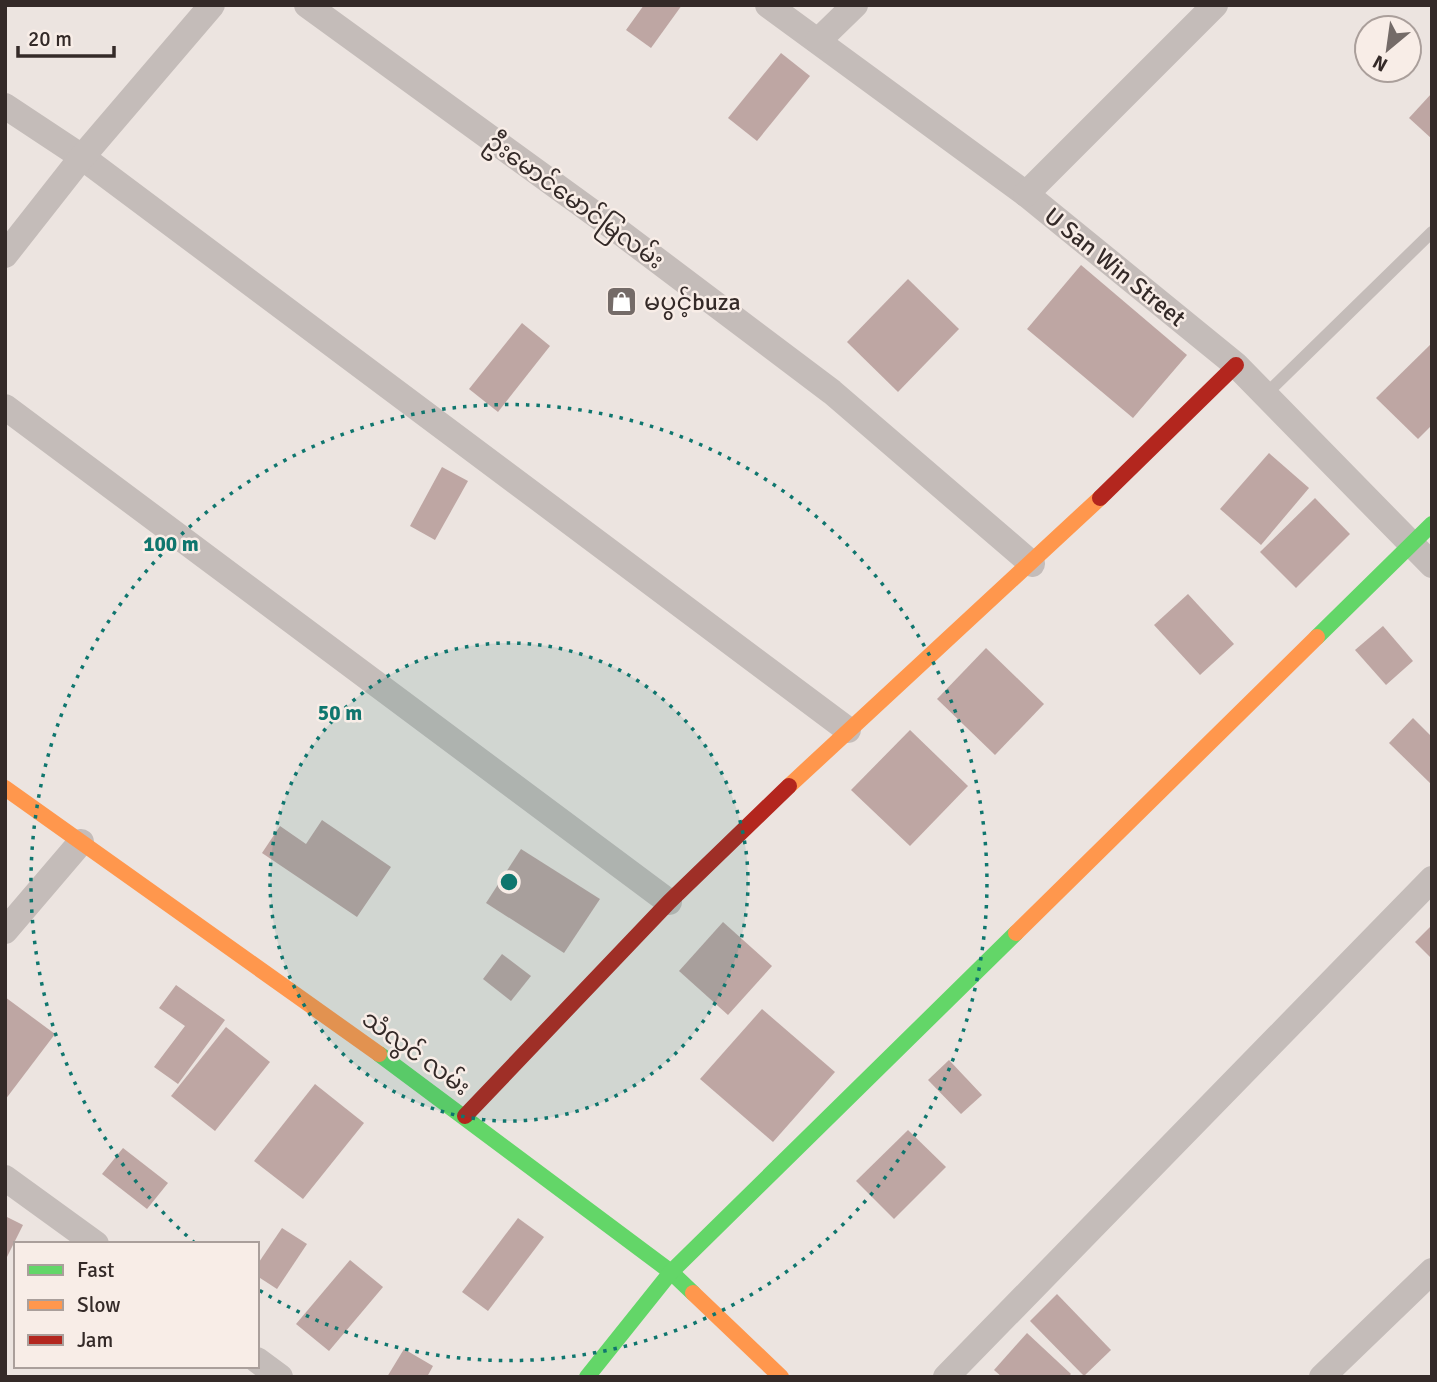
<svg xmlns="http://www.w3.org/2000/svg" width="1437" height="1382" font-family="Signika,'Noto Sans Myanmar',sans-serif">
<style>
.building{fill:#bea6a3}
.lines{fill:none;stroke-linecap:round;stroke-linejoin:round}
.lane{stroke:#c4bcb9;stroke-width:12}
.street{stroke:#c4bcb9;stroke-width:26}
.fast{stroke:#63d668;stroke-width:16}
.slow{stroke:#ff974d;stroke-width:16}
.jam{stroke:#b3261e;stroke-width:16}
.ring{fill:none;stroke:#0f766e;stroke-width:3.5;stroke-dasharray:3.5 7}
.labels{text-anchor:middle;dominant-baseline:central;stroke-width:5;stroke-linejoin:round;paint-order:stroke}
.street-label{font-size:24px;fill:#342a28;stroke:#f8ede7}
.poi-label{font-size:24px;fill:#342a28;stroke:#f8ede7;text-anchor:start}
.centre{fill:#0f766e;stroke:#f8ede7;stroke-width:3.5}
.ring-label{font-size:21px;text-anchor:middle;font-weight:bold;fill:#0f766e;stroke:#f8ede7;stroke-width:5;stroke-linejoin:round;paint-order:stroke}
</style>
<rect width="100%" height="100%" fill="#ece4e0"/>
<g class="building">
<polygon points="644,5 682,5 651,48 626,30"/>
<polygon points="781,53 810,76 757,141 728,118"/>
<polygon points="1432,93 1432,139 1409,118"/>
<polygon points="1081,265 1187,355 1133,418 1027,329"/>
<polygon points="908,279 959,329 898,392 847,342"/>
<polygon points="522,323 550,346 498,412 469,389"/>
<polygon points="1432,343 1432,425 1418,439 1376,398"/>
<polygon points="1269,453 1309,488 1261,545 1220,509"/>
<polygon points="442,467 468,481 435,540 410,526"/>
<polygon points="1315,498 1350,534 1296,588 1260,552"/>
<polygon points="1188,594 1234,644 1200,675 1154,625"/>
<polygon points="1383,626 1413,661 1386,685 1355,650"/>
<polygon points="986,648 1044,704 995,755 937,699"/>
<polygon points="1413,718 1432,737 1432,785 1389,743"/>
<polygon points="910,730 968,786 910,846 851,790"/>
<polygon points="322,820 391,867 357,917 262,853 280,826 306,844"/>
<polygon points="521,849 600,899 564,953 486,903"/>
<polygon points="723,922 772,966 728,1015 679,971"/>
<polygon points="1432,925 1432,959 1415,942"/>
<polygon points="502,954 531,976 511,1001 483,979"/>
<polygon points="176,985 225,1020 178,1084 154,1067 185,1026 159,1008"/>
<polygon points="5,997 55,1034 5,1100"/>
<polygon points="762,1009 835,1072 773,1142 700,1079"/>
<polygon points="226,1027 270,1062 215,1131 171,1096"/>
<polygon points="949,1060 982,1095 961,1114 928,1080"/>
<polygon points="315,1084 364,1123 303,1199 254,1161"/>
<polygon points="908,1130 946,1167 894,1219 856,1181"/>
<polygon points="123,1148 168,1183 147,1209 102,1174"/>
<polygon points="5,1216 23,1225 5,1261"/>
<polygon points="518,1218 544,1237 488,1311 462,1292"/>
<polygon points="282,1228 307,1244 277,1289 257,1276 257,1265"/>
<polygon points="350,1260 383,1287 329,1351 296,1324"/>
<polygon points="1057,1294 1111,1350 1084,1376 1030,1321"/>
<polygon points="1027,1333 1071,1374 1068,1377 1002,1377 994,1370"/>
<polygon points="404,1349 433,1366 427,1377 387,1377"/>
</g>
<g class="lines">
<polyline class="lane" points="1265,395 1432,232"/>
<g class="street">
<polyline points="307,5 621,233 832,392 1032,564"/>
<polyline points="768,5 1026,194 1236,365 1432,565"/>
<polyline points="818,41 855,5"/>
<polyline points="5,106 82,157 848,730"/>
<polyline points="1026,194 1215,5"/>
<polyline points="5,255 82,157 212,5"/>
<polyline points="5,407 669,902"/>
<polyline points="5,931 81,842"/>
<polyline points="5,1178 96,1244"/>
<polyline points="257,1360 280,1377"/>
<polyline points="946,1377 1432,879"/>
<polyline points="1322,1377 1432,1271"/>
</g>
<g class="fast">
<polyline points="1317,637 1432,524"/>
<polyline points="379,1054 671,1272 693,1293"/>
<polyline points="587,1377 671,1272 1016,933"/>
</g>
<g class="slow">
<polyline points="789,786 1100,498"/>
<polyline points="5,788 379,1054"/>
<polyline points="1016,933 1317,637"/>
<polyline points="693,1293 781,1377"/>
</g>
<g class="jam">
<polyline points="1100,498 1236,365"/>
<polyline points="465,1116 669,902 789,786"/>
</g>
</g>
<circle cx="509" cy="882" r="239" fill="#0f766e" fill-opacity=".12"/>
<g class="ring">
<circle cx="509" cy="882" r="239"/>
<path d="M195 1243A478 478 0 1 1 259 1290"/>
</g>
<defs>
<symbol id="shop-square" viewBox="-11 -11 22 22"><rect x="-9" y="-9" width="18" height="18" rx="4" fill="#746b68" stroke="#f8ede7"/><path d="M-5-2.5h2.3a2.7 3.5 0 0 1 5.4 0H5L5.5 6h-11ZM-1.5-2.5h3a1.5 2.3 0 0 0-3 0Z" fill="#fff"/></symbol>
</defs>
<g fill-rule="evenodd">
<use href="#shop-square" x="604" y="284" width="35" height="35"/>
</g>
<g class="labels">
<g class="street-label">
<text transform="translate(575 201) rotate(36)">ဦးမောင်မောင်မြလမ်း</text>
<text transform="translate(1115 267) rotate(39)">U San Win Street</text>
<text transform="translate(416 1053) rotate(36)">သံလွင် လမ်း</text>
</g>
<g class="poi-label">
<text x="644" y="302">မပွင့်buza</text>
</g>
</g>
<circle cx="509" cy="882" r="10" class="centre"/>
<g class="ring-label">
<text x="171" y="551">100 m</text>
<text x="340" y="720">50 m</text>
</g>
<rect width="1437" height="1382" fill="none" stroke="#342a28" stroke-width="14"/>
<rect x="14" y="1242" width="245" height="126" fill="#f8ede7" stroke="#aa9f9b" stroke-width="2"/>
<rect x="28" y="1265" width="35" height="10" fill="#63d668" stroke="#aa9f9b" stroke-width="2"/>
<text x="77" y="1277" font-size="21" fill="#342a28">Fast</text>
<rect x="28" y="1300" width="35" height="10" fill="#ff974d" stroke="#aa9f9b" stroke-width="2"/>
<text x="77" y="1312" font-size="21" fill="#342a28">Slow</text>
<rect x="28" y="1335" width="35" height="10" fill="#b3261e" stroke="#aa9f9b" stroke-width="2"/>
<text x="77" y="1347" font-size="21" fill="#342a28">Jam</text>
<g transform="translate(1388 49) rotate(209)"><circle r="33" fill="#f8ede7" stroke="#aa9f9b" stroke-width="2"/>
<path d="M0-5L12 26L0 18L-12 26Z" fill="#746b68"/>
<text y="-10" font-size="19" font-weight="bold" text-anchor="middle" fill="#342a28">N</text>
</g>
<path d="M18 46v10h96v-10" fill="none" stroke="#342a28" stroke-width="3.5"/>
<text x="28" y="46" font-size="21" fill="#342a28" stroke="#f8ede7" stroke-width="5" paint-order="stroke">20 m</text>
</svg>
